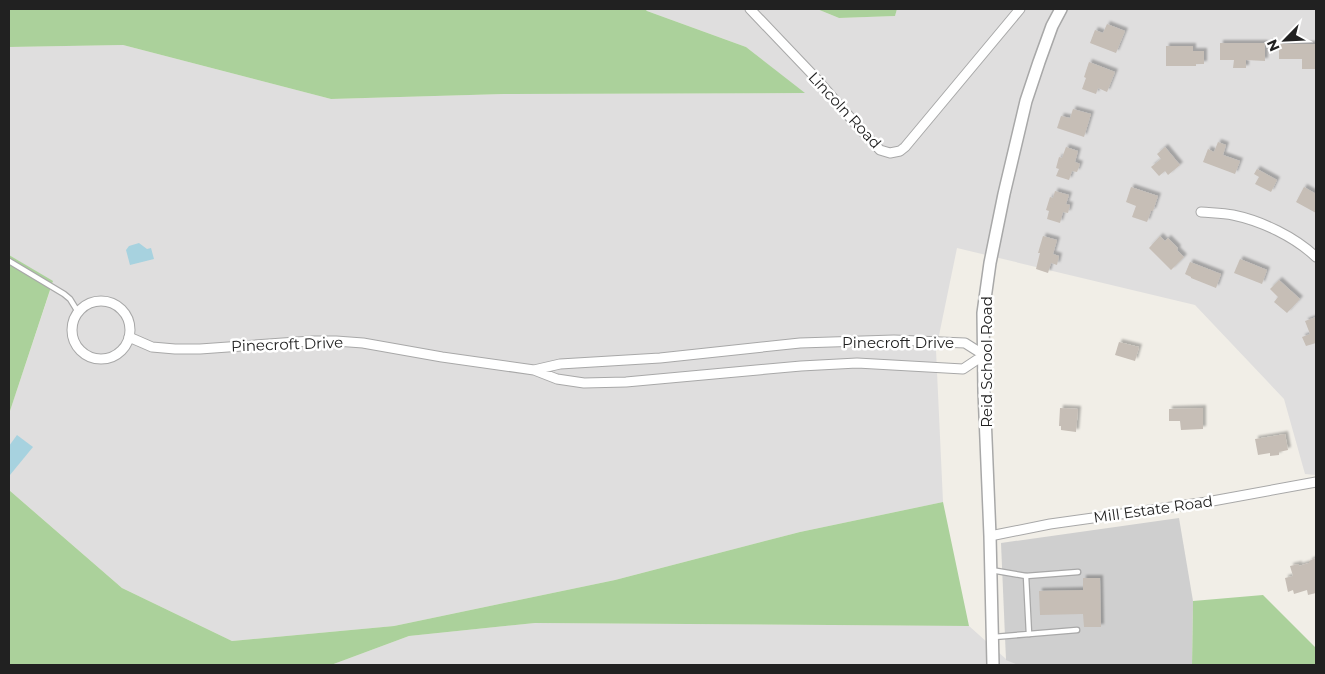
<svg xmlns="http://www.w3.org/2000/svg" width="1325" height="674" font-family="Montserrat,sans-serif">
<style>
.residential{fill:#dfdede}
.religious{fill:#cfcfcf}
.forest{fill:#abd19b}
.water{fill:#a7d2df}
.building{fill:#c6beb6;filter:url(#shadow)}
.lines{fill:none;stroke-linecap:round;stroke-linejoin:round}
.service-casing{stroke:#a8a8a8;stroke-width:7}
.minor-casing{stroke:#a8a8a8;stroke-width:11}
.tertiary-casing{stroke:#a8a8a8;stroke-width:14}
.service{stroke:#fff;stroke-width:4.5}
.minor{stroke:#fff;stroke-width:9}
.tertiary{stroke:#fff;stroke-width:11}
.labels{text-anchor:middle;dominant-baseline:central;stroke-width:5;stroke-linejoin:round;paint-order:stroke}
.street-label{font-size:15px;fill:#212121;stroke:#fff}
</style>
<defs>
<filter id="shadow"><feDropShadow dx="3" dy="-3" stdDeviation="1" flood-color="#0004"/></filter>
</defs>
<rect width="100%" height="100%" fill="#f1eee7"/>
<g class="residential">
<polygon points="645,9 817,9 839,18 895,16 897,9 1316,9 1316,475 1305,474 1284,399 1195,305 957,248 936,350 943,502 800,532 615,580 394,626 232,641 122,588 9,490 9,414 53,282 9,255 9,47 123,45 331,99 504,94 804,93 746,47 647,11"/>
<polygon points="535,623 969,626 1006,659 1018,665 331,665 409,636"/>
</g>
<polygon class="religious" points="1179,518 1193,601 1192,665 1018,665 1006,660 1001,543"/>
<g class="forest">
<polygon points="9,9 645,9 647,11 746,47 805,93 504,94 331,99 123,45 9,47"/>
<polygon points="817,9 897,9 895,16 839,18"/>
<polygon points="9,255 53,281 9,414"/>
<polygon points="9,490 122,588 232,641 394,626 615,580 800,532 943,502 969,626 535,623 409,636 331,665 9,665"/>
<polygon points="1263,595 1316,648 1316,665 1192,665 1193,601"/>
</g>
<g class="water">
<polygon points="139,243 147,249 151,248 154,259 130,265 126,250 129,246"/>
<polygon points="17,435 33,447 10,475 9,473 9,446"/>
</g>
<g class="building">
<polygon points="1107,24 1125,31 1116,53 1090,43 1095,30 1103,33"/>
<polygon points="1220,43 1265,43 1265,61 1246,60 1246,68 1233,68 1234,60 1220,60"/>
<polygon points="1279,44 1316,44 1316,69 1302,69 1302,59 1279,59"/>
<polygon points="1166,46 1193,46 1193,51 1204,51 1204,64 1196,64 1196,66 1166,66"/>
<polygon points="1089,62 1115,72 1107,92 1098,88 1096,94 1082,89 1086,78 1084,77"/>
<polygon points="1073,109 1091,114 1084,137 1057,128 1061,116 1070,118"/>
<polygon points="1218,142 1226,145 1223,155 1240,161 1235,174 1203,162 1208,149 1214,152"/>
<polygon points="1066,147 1078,151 1075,162 1080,164 1077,172 1072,171 1069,180 1056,176 1059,169 1056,168 1059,157 1062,158"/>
<polygon points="1165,147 1180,165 1168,175 1165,171 1159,176 1151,167 1161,159 1157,154"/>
<polygon points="1257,169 1277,180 1271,192 1255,184 1259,177 1254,174"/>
<polygon points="1131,187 1158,196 1153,211 1151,211 1147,222 1132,217 1136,206 1126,202"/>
<polygon points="1304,187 1316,194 1316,213 1296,202"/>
<polygon points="1055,191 1069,195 1066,204 1070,205 1068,213 1063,212 1060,223 1047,219 1049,211 1046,210 1050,197 1053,198"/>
<polygon points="1043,236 1057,240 1053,254 1059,256 1057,265 1051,263 1048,273 1036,269 1040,253 1038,253"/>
<polygon points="1160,236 1165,241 1168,238 1178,248 1177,250 1184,257 1171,270 1149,248"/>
<polygon points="1240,259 1267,270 1262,284 1234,273"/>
<polygon points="1190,262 1221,274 1216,288 1191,278 1191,277 1185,274"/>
<polygon points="1279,280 1300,299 1287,313 1274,302 1278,297 1270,289"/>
<polygon points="1316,317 1316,343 1306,346 1302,337 1310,334 1305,321"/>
<polygon points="1119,342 1139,347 1135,361 1115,355"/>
<polygon points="1060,408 1078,409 1076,432 1061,430 1061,426 1059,426"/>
<polygon points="1203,408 1203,429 1181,430 1180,421 1169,421 1169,409"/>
<polygon points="1285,434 1288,450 1279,452 1279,455 1270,456 1270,453 1258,455 1255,439"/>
<polygon points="1316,558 1316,593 1308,595 1307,590 1294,594 1293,590 1288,592 1285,578 1293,576 1290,566 1299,564 1299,566 1309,563 1309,561"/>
<polygon points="1083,578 1100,578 1101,627 1084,627 1083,614 1040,615 1039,591 1083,590"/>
</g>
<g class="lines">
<defs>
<g id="service">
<polyline points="9,261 64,294 70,299 78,312"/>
<polyline points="991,570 1026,576 1029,634 994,637"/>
<polyline points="1026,576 1078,572"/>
<polyline points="1029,634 1077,630"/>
</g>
<g id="minor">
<polyline points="750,9 812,74 862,131 880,150 890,153 900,151 905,147 1020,9"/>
<path d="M1201 212C1212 213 1223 213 1233 215 1262 221 1295 237 1316 257"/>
<circle cx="101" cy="330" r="29"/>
<polyline points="129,337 152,347 175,349 200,349 311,341 336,341 363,343 442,357 534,370 557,379 584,383 626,382 801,366 857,363 963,369 984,355 965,343 894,340 800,343 660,358 560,364 534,370"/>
<polyline points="990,536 1050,524 1207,502 1316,482"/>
</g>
<polyline id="tertiary" points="993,665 990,536 984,391 983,313 990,263 1004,194 1026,101 1039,62 1052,26 1061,9"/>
</defs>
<use href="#service" class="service-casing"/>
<use href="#minor" class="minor-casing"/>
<use href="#tertiary" class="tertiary-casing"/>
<use href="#service" class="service"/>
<use href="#minor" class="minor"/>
<use href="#tertiary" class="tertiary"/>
</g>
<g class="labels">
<g class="street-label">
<text transform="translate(845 110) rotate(47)">Lincoln Road</text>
<text x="898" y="342">Pinecroft Drive</text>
<text transform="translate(287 344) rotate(-2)">Pinecroft Drive</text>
<text transform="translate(986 362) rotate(-90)">Reid School Road</text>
<text transform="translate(1153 509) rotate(-8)">Mill Estate Road</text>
</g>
</g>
<rect width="1325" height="674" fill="none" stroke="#212121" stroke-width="20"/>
<g transform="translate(1285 40) rotate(246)" stroke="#ffffff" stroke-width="4" paint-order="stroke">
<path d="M0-4L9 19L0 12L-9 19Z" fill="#212121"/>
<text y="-8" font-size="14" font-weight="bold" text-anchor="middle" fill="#212121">N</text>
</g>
</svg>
